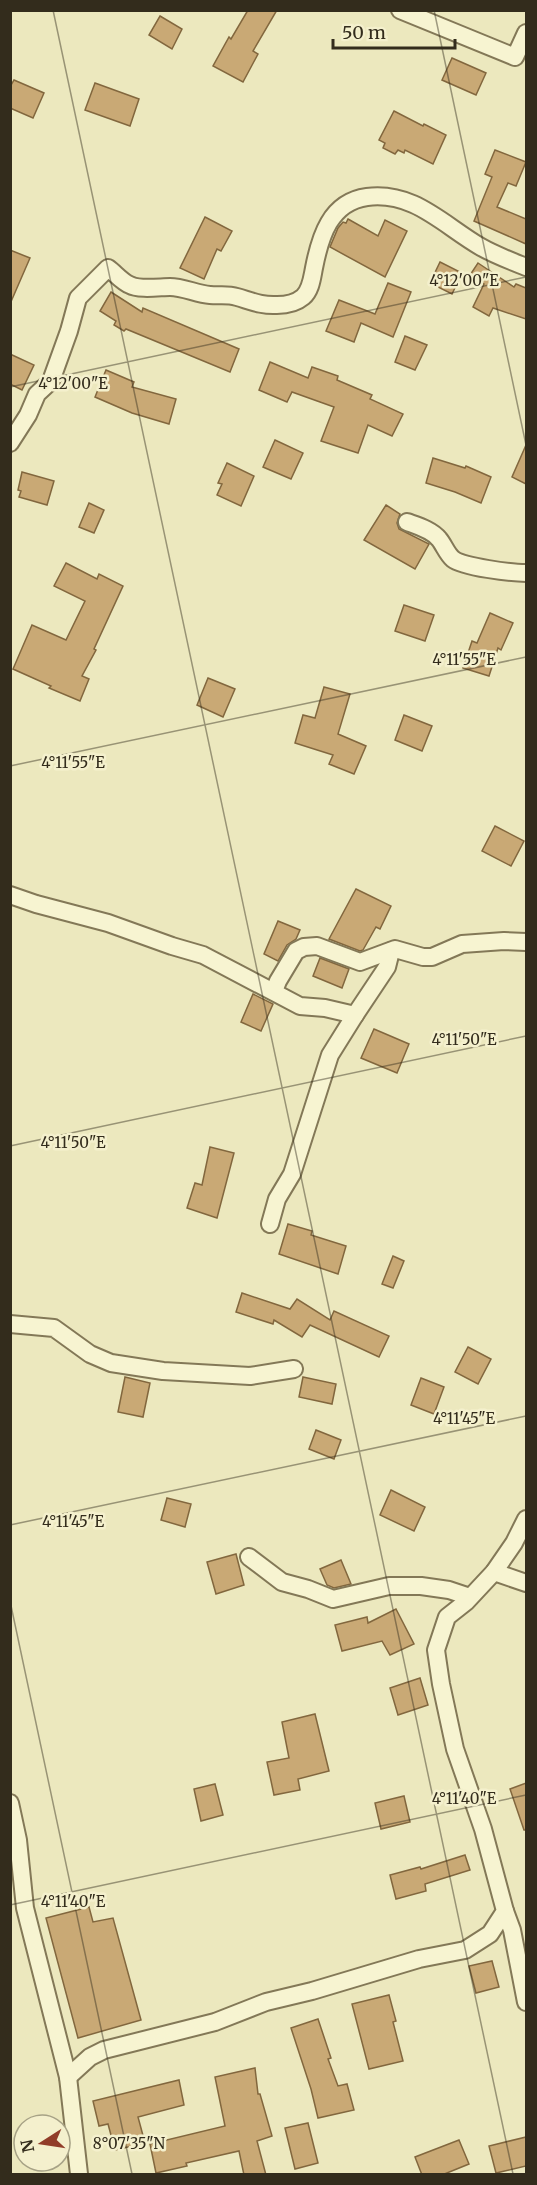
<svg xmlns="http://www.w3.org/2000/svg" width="537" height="2185" font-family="Merriweather,serif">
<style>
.building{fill:#c9a975;stroke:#82673e;stroke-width:1.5}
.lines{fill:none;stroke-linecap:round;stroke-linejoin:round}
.minor-casing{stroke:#837857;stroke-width:20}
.minor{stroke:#f7f4d1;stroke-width:16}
.ticks{fill:none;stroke:#332c1c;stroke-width:1.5;stroke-opacity:0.45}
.ticks-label{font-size:15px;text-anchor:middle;fill:#332c1c;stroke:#f4f0cd;stroke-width:5;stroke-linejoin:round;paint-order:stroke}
</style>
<rect width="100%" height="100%" fill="#ece8be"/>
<g class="building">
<polygon points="248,10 277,10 253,51 258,54 243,82 213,66 229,37 231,39"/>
<polygon points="160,16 182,29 172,49 149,35"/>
<polygon points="452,58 486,73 476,95 442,80"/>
<polygon points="14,80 44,93 33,118 10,108 10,87"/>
<polygon points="95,83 139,99 130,126 85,110"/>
<polygon points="394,111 423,126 424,124 446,135 433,164 405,150 404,153 398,150 395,154 383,148 385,143 379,140"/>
<polygon points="495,150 526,162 516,186 508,183 497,207 526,219 526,244 474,221 492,177 485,174"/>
<polygon points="205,217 232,231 221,251 217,249 204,279 180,268"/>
<polygon points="348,219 378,236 385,220 407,231 385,277 330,247 338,228 343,222 346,223"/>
<polygon points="10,250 30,258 10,304"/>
<polygon points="440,262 462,273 452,294 430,283"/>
<polygon points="478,263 514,287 516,284 526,288 526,319 493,308 489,316 473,307 484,284 470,275"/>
<polygon points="388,283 411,292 393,337 361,323 354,342 326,331 339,300 375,314"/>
<polygon points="111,292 142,312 143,308 239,349 230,372 126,329 124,331 114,325 116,321 100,311"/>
<polygon points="405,336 427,345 415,370 395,362"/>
<polygon points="10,354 34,365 22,390 10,384"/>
<polygon points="270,362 308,378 312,367 338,376 337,380 372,395 370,399 403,414 392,436 368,425 358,453 321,441 334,407 292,392 287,402 259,390"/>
<polygon points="106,370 134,382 132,387 176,399 169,424 132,413 95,397"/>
<polygon points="275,440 303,453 291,479 263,467"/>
<polygon points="526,445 526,484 512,477"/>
<polygon points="433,458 465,468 466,466 491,477 481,503 455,492 426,483"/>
<polygon points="227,463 254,476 241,506 217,495 222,484 218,483"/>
<polygon points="22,472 54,481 47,505 19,497 21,491 18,490"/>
<polygon points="89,503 104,510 94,533 79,527"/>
<polygon points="386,505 400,514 397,523 399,529 429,544 415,569 364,540"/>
<polygon points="66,563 97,579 99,574 123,586 94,649 96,650 82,676 89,679 80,701 49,688 51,686 13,669 32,625 66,640 85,601 54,586"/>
<polygon points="404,605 434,615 425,641 395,631"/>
<polygon points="490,613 513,623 501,650 498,648 489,676 463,668 472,641 477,643"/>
<polygon points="208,678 235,689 223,717 197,705"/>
<polygon points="324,687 350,694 338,734 366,746 354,774 329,764 333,755 295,743 303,715 315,718"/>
<polygon points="404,715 432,726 422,751 395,740"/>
<polygon points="495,826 524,841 511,866 482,851"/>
<polygon points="356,889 391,906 380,929 376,927 363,950 360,951 329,939"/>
<polygon points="278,921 300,930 296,939 287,945 278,961 264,954"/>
<polygon points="320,958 349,969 342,988 313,976"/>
<polygon points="253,994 273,1004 261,1031 241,1022"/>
<polygon points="374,1029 409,1044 397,1073 361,1058"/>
<polygon points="210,1147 234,1153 217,1218 187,1208 195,1183 202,1185"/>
<polygon points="288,1224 312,1231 311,1235 346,1246 338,1274 279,1254"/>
<polygon points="393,1256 404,1261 393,1288 382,1284"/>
<polygon points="242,1293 290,1309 297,1299 330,1320 334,1311 389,1336 379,1357 310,1325 302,1337 274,1320 273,1324 236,1312"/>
<polygon points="468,1347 491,1359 478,1384 455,1372"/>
<polygon points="125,1377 150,1383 143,1417 118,1412"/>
<polygon points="303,1377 336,1384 332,1404 299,1397"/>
<polygon points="421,1378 444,1387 434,1414 411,1405"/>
<polygon points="316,1430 341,1440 334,1459 309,1449"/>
<polygon points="391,1490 425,1507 414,1531 380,1515"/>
<polygon points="167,1498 191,1504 185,1527 161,1520"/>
<polygon points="236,1554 244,1585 216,1594 207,1562"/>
<polygon points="341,1560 351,1584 334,1588 327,1585 320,1569"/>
<polygon points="396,1609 414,1644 390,1655 382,1641 342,1651 335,1625 367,1617 368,1623"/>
<polygon points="420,1678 428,1705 398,1715 390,1688"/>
<polygon points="315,1714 329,1771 298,1779 300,1790 274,1795 267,1762 289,1758 282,1722"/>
<polygon points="526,1783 526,1830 524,1830 510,1789"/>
<polygon points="215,1784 223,1815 201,1821 194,1789"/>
<polygon points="404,1796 410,1822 381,1829 375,1803"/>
<polygon points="465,1855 470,1870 425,1884 426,1891 396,1899 390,1875 420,1867 421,1869"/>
<polygon points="89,1907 93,1922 113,1918 141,2020 78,2038 46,1918"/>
<polygon points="492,1961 499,1987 476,1993 469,1966"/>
<polygon points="389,1995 396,2021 393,2022 403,2061 369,2069 352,2004"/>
<polygon points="318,2019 331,2058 328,2059 338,2086 347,2084 354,2110 318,2118 311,2089 291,2028"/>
<polygon points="255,2068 258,2094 260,2094 272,2136 257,2141 266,2175 244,2175 239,2151 186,2163 187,2166 156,2173 150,2144 225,2126 215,2077"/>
<polygon points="179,2080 184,2105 138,2117 145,2143 115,2150 108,2124 99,2126 93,2101"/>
<polygon points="308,2123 318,2163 295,2169 285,2128"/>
<polygon points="526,2137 526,2166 496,2173 489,2146"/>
<polygon points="459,2140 469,2164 442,2175 422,2175 415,2157"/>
</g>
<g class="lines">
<defs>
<g id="minor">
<polyline points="400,10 515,57 526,33"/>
<path d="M10 443 28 415 37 394 51 381 69 331 78 298 108 268C115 273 122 282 130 285 139 290 160 287 170 287 183 287 197 294 210 295 220 296 227 294 237 297 251 301 262 306 277 305 286 305 296 303 303 297 311 290 312 278 314 268 320 237 330 202 367 197 414 191 443 225 481 247 495 255 511 261 526 267"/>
<path d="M407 522C418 526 432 530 439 539 444 545 447 554 453 559 463 567 512 573 526 573"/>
<polyline points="10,895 36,904 108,923 172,946 203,955 300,1006 325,1008 355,1015 387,967 391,951"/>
<polyline points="274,991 278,981 296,951 304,947 317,946 360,962 395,949 423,957 432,957 462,944 504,941 526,942"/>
<polyline points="270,1224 277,1199 292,1174 330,1055 355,1015"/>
<polyline points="10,1324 54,1328 90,1354 111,1363 163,1371 250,1376 294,1369"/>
<polyline points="249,1557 282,1582 308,1589 333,1599 389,1586 421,1586 449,1590 470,1597"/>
<polyline points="494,1572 526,1583"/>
<polyline points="10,1803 18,1840 25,1908 68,2077 79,2174"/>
<polyline points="505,1911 512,1930 526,2002"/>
<polyline points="68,2077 90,2057 104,2050 215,2022 266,2002 312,1991 419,1959 465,1950 490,1934 505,1911 483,1829 455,1749 441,1684 436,1650 447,1617 466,1602 494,1572 514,1543 526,1519"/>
</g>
</defs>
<use href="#minor" class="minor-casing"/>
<use href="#minor" class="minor"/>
</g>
<path class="ticks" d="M53 10 513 2174M434 10 526 445M10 387 526 277M10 766 526 657M10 1146 526 1036M10 1525 526 1416M10 1601 132 2174M10 1905 526 1795"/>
<g class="ticks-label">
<text x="464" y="286">4°12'00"E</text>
<text x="73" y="389">4°12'00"E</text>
<text x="464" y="665">4°11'55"E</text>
<text x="73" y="768">4°11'55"E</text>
<text x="464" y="1045">4°11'50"E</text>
<text x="73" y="1148">4°11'50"E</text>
<text x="464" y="1424">4°11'45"E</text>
<text x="73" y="1527">4°11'45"E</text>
<text x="464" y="1804">4°11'40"E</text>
<text x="73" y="1907">4°11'40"E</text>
<text x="129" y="2149">8°07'35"N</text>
</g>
<rect width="537" height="2185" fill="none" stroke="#332c1c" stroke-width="24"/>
<g transform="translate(42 2143) rotate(258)"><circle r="28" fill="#f4f0cd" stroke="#a7a286" stroke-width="1.5"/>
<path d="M0-4.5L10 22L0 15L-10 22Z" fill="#913d29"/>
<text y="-9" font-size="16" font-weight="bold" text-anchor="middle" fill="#332c1c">N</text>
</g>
<path d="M333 39v9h122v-9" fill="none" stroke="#332c1c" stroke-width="3"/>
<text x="342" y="39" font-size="18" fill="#332c1c" stroke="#f4f0cd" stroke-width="4.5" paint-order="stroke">50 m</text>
</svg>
